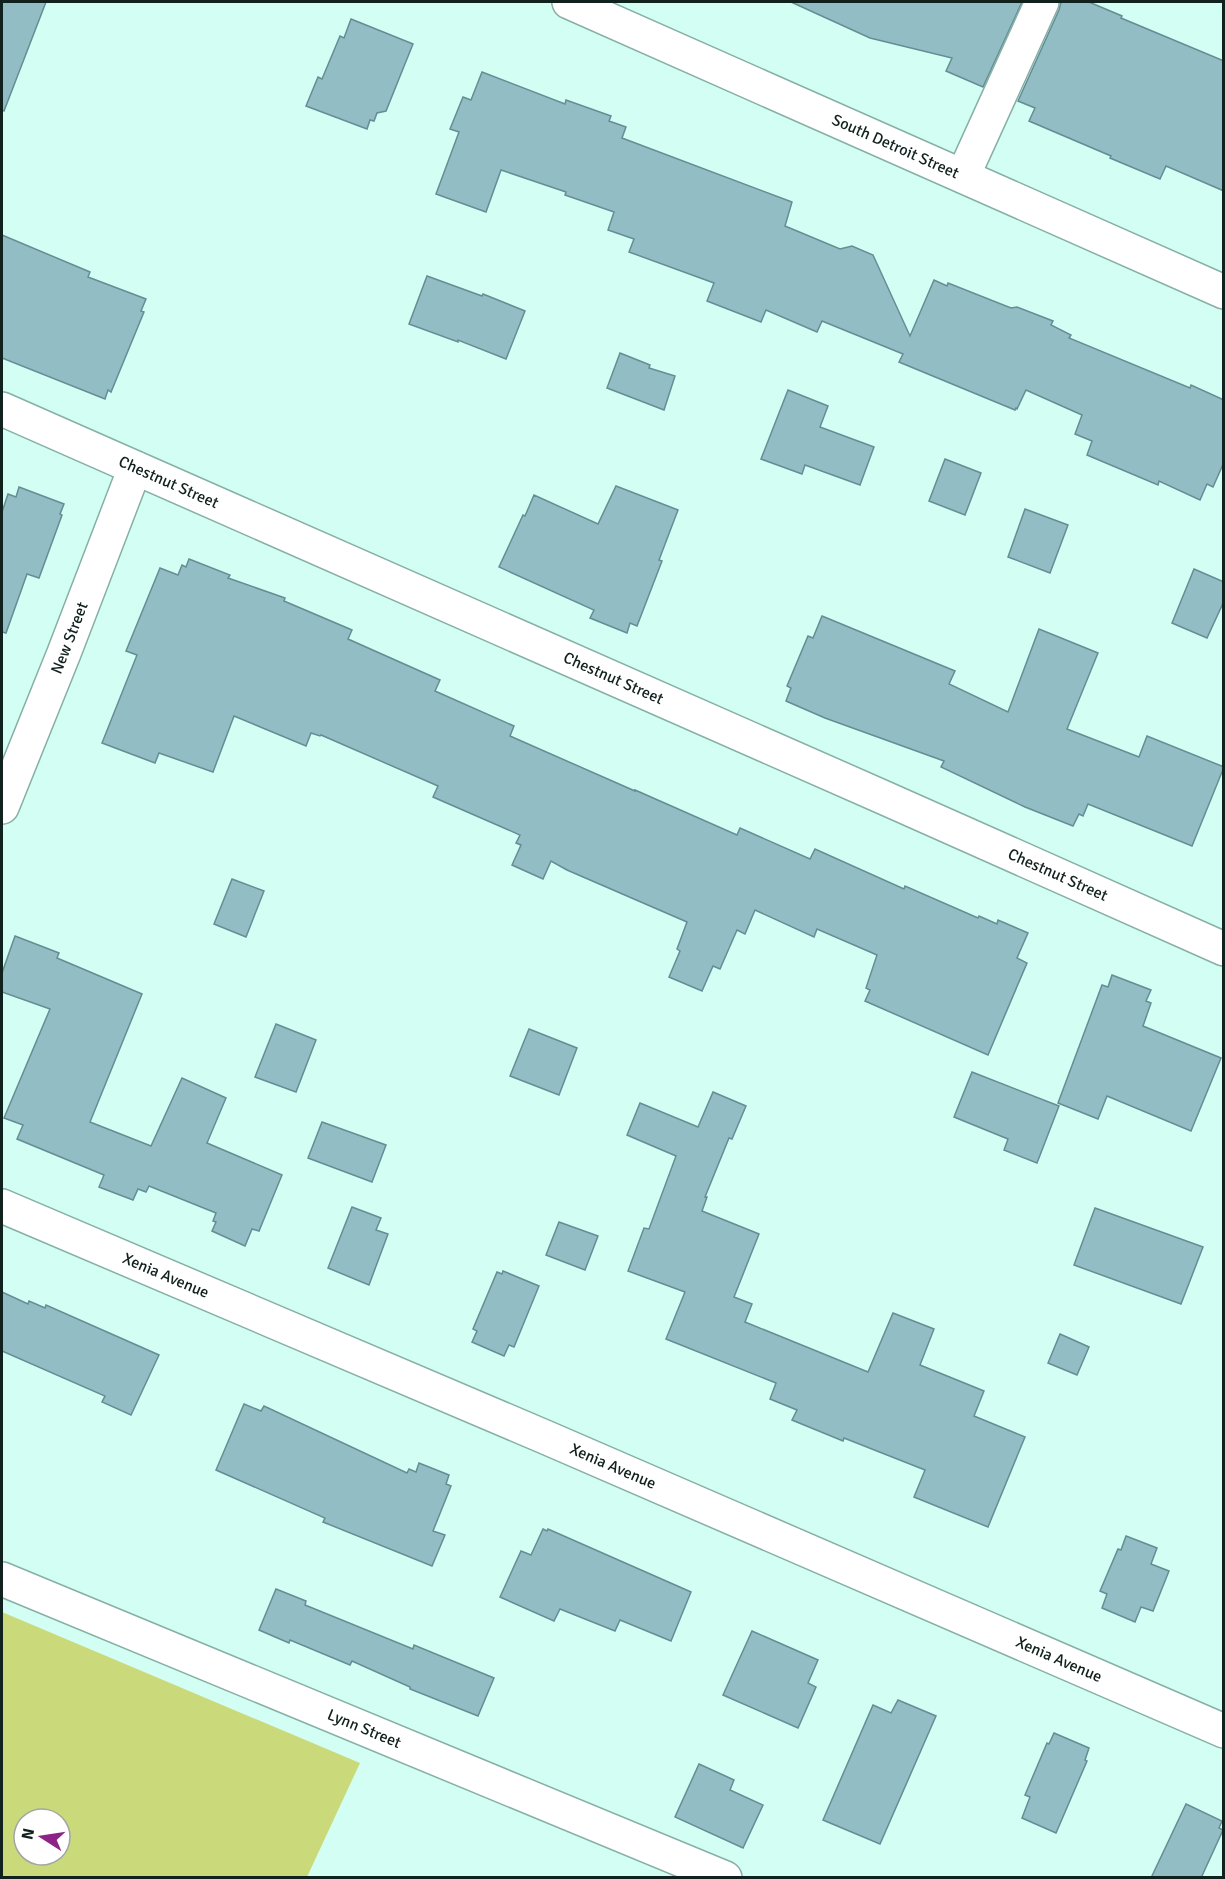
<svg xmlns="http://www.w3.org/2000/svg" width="1225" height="1879" font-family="Signika,sans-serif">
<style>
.green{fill:#cada7b;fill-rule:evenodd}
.building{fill:#93bdc4;stroke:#648d94;stroke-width:1.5}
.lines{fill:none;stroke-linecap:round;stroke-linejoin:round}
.minor-casing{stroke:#86afa5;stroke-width:36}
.major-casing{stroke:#86afa5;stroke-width:36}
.minor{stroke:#fff;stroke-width:33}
.major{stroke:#fff;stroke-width:33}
.labels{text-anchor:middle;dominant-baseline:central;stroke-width:5;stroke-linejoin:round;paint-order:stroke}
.street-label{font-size:16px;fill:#11211e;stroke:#fff}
</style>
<rect width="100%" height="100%" fill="#d3fef3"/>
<path class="green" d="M2 1612 360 1763 307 1877H2ZM24 1819H60V1855H24Z"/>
<g class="building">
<polygon points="2,2 46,2 4,111 2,110"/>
<polygon points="791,2 1022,2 983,87 946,71 952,58 870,38"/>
<polygon points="1061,2 1089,2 1122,16 1121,18 1224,61 1224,191 1166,166 1160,179 1110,158 1111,156 1029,121 1035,108 1018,101 1059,10"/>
<polygon points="351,19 413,44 386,111 377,113 374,121 370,120 367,129 306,106 318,77 322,79 340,36 344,38"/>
<polygon points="482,72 565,104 566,100 611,116 609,121 626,127 622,138 792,202 785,226 840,249 852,246 873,255 910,336 934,280 947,286 948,283 1011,308 1017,307 1053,321 1051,325 1071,335 1069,338 1190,388 1191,385 1224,400 1224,462 1213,487 1207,484 1200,500 1159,481 1158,485 1087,455 1092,441 1075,434 1082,415 1026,390 1017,409 1016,408 1015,410 899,362 903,354 822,321 817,332 766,310 761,322 707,301 714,283 629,252 634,239 608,230 614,212 565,195 566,192 501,170 486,212 436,194 459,132 450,129 463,97 471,100"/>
<polygon points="2,235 90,272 88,277 146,299 141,311 144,312 111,392 108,390 105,399 2,358"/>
<polygon points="427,276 482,296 483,294 525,311 506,359 458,340 458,342 409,324"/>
<polygon points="620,353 650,365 649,368 675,376 664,410 607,388"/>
<polygon points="788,390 828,406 820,427 874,447 860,485 805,465 802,474 761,459"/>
<polygon points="945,459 981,473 965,515 929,501"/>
<polygon points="616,486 678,510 659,560 662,561 637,626 630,623 627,633 590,618 594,610 499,567 523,515 525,516 534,495 598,524"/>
<polygon points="19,487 64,504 60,514 62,515 39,578 27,574 6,633 2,632 2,512 8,494 16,497"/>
<polygon points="1025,509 1068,525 1050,573 1008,557"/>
<polygon points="189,559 230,575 228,578 285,598 284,601 352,630 348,639 440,680 435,691 514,726 510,736 635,791 635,790 737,835 740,828 810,859 815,849 904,889 905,886 978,918 979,916 997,924 998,920 1028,933 1017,958 1027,963 988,1055 865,1001 870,990 866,988 877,955 817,929 814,937 755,910 745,934 737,930 720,969 713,966 702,991 669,977 680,951 677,949 687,922 567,870 551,861 543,879 512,865 521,845 516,843 520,835 433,797 438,786 321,735 320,736 311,733 306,746 234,716 213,772 159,753 155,763 102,743 137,655 126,651 160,568 178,575 182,565 186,567"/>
<polygon points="1194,569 1224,582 1224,601 1207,638 1172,623"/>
<polygon points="822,616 955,671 949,684 1008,712 1039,629 1098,653 1067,729 1139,757 1147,736 1224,767 1192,846 1088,804 1083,816 1079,814 1073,826 1025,807 941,767 944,761 825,718 786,701 791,688 787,686 808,636 813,638"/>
<polygon points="232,879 264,891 246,937 214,924"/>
<polygon points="15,936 59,953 57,958 142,994 90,1122 151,1146 182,1078 226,1098 207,1143 282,1175 259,1231 252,1229 245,1246 212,1231 216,1222 213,1221 216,1213 149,1186 146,1192 138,1189 133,1200 99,1187 104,1175 17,1139 23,1125 4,1118 50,1009 2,992 2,973"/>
<polygon points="1112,975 1151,990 1146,1001 1151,1003 1143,1026 1221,1058 1191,1131 1107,1096 1098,1119 1058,1103 1102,985 1108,987"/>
<polygon points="276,1024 316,1040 296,1092 255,1077"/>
<polygon points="529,1029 577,1048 559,1095 510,1076"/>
<polygon points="972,1072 1059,1106 1037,1163 1004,1150 1008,1139 954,1117"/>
<polygon points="713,1092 746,1106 732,1139 729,1138 705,1197 707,1197 702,1211 759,1234 734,1297 752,1304 745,1322 868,1372 893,1313 934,1329 920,1365 984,1391 974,1416 1025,1437 988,1527 914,1497 925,1470 844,1438 843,1441 792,1420 797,1410 770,1399 776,1383 666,1339 685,1292 628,1271 644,1228 649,1229 676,1156 627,1135 640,1103 698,1127"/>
<polygon points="322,1122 386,1145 372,1182 308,1158"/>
<polygon points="352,1207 381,1218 376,1230 388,1234 369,1285 328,1268"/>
<polygon points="1095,1208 1203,1247 1181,1304 1074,1265"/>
<polygon points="559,1222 598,1236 585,1270 546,1255"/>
<polygon points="503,1271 539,1286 514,1347 509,1345 504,1356 472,1342 477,1331 473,1329 497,1272 502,1274"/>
<polygon points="2,1292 28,1304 29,1301 45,1308 46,1305 159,1355 131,1415 102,1402 105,1396 2,1351"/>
<polygon points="1060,1334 1089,1347 1077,1375 1048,1363"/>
<polygon points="244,1404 261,1411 264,1406 407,1473 409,1469 416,1472 419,1463 449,1475 446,1484 451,1486 433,1531 445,1535 432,1566 323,1522 325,1518 216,1470"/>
<polygon points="543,1529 547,1531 548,1529 691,1592 671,1641 620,1620 615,1631 560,1609 554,1621 500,1597 521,1551 531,1555"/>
<polygon points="1126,1536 1157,1548 1151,1564 1169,1571 1153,1611 1141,1607 1135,1622 1102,1608 1107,1594 1100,1591 1118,1549 1121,1550"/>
<polygon points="276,1589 306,1601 305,1605 413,1649 414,1645 494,1678 478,1716 410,1689 410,1687 352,1661 350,1665 290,1640 289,1643 259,1630"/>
<polygon points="752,1631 818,1660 808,1683 816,1687 798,1728 723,1695"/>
<polygon points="898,1700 936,1716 880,1844 823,1820 873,1705 891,1713"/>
<polygon points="1054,1733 1089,1748 1085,1760 1087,1761 1056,1833 1022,1818 1030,1797 1025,1795 1047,1743 1049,1744"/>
<polygon points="699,1764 734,1780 730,1790 763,1805 743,1848 675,1817"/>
<polygon points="1186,1804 1222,1821 1219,1828 1223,1830 1201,1878 1151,1878"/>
</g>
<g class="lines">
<defs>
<g id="minor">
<polyline points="963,176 1042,2"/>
<path id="s1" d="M2 409 887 799 1224 949"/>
<path id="s2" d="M2 807 64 653 135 468"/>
<path id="s3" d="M2 1206 545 1437 1224 1731"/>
<path id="s4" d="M2 1579 725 1878"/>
</g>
<g id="major">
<path id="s5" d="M569 2 1224 292"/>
</g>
</defs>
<use href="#minor" class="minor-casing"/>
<use href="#major" class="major-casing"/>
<use href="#minor" class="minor"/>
<use href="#major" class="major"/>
</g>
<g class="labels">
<g class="street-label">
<text stroke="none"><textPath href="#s5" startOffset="357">South Detroit Street</textPath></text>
<text stroke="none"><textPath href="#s1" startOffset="182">Chestnut Street</textPath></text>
<text stroke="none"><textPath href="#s2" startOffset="182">New Street</textPath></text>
<text stroke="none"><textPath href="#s1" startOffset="668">Chestnut Street</textPath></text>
<text stroke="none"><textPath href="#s1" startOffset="1154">Chestnut Street</textPath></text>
<text stroke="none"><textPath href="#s3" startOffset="178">Xenia Avenue</textPath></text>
<text stroke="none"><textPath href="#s3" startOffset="664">Xenia Avenue</textPath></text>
<text stroke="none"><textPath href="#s3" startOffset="1150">Xenia Avenue</textPath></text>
<text stroke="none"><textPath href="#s4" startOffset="392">Lynn Street</textPath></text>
</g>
</g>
<rect width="1225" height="1879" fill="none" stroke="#11211e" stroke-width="6"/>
<g transform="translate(42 1837) rotate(282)"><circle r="28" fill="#ffffff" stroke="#a0a6a5" stroke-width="1.5"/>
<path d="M0-4.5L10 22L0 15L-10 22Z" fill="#8d2387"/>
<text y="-9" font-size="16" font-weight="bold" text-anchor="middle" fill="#11211e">N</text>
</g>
</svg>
